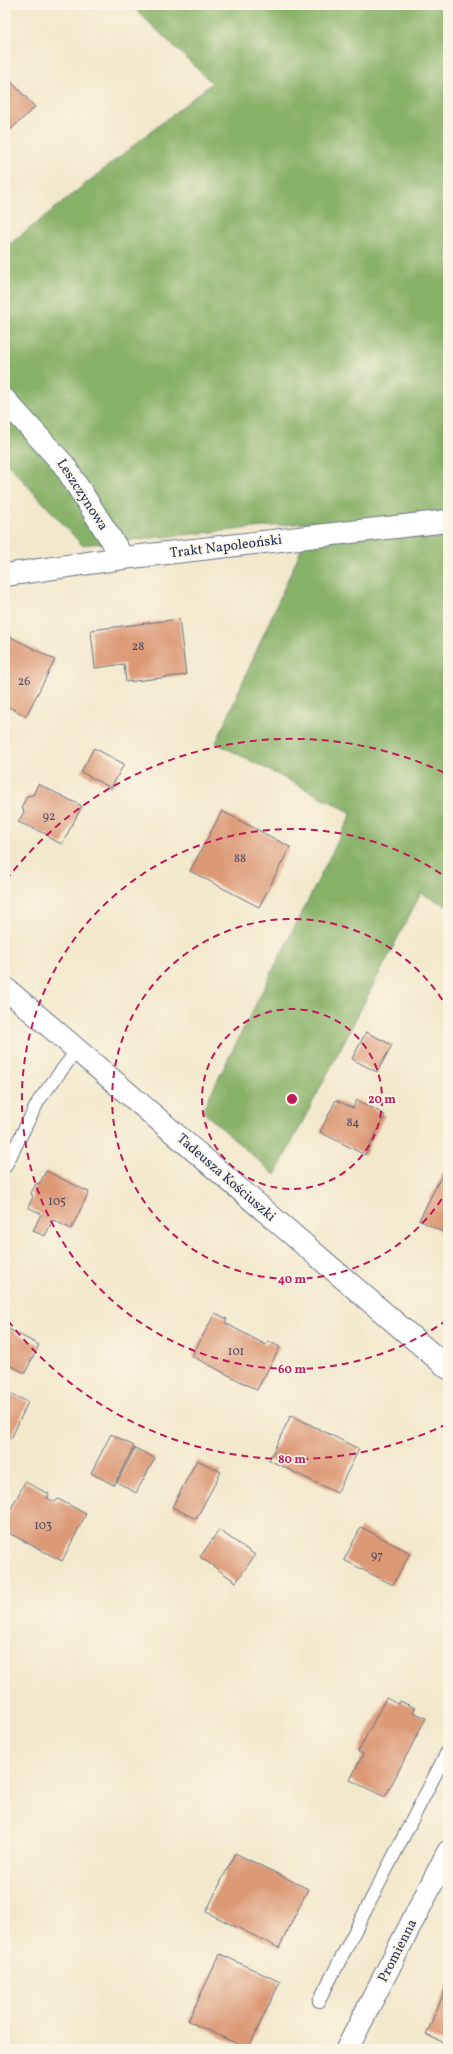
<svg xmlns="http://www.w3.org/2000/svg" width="453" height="2054" font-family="Vollkorn,serif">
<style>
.forest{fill:#88b168;stroke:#527063}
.building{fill:#dc9976}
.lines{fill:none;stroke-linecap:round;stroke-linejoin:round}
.lane-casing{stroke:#667084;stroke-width:14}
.street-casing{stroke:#667084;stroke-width:24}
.secondary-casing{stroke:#667084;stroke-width:24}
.lane{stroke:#fff;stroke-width:12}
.street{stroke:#fff;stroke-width:22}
.secondary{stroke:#fff;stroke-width:22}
.ring{fill:none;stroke:#c2185b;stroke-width:2;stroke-dasharray:7 5}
.labels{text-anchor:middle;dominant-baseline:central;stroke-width:3.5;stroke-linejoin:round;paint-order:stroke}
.number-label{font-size:12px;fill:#4b4a64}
.street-label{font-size:14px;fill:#1b2f5e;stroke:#fcf5e5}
.centre{fill:#c2185b;stroke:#fcf5e5;stroke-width:2}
.ring-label{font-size:12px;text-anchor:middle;font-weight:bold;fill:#c2185b;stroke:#fcf5e5;stroke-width:3.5;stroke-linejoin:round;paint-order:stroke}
</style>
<rect width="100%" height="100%" fill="#fcf5e5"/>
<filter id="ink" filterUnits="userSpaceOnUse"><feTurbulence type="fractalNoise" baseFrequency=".025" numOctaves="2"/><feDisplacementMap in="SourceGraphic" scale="8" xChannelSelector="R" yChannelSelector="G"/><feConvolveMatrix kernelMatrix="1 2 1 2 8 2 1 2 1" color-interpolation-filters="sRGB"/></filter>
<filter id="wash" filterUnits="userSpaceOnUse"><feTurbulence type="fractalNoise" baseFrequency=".012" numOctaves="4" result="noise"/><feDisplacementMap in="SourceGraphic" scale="16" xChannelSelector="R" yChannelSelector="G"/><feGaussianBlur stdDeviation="0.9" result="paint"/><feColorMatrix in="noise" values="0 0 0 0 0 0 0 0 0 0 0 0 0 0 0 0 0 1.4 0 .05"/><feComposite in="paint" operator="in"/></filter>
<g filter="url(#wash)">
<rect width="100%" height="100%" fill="#f2e8cc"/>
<polygon class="forest" points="131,5 448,5 448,907 421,893 275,1175 202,1111 352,813 216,743 313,522 82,545 5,461 5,248 212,83"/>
<g id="blocks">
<g class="building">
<polygon points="5,75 35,107 8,132 5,128"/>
<polygon points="179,619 186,675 126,682 124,664 95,668 91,630"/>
<polygon points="5,634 55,660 26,716 5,705"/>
<polygon points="94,748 124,764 111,788 81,772"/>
<polygon points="38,784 82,806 62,844 49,838 48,835 18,822 24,812 22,806 27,796 33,795"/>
<polygon points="222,811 290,847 259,907 190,871"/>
<polygon points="366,1032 392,1045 377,1072 352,1059"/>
<polygon points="336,1100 353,1108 357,1100 385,1115 365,1155 320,1132"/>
<polygon points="448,1163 448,1233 447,1234 419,1220"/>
<polygon points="46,1171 89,1192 71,1229 53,1220 45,1236 33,1231 41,1214 28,1207 33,1197 31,1193 36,1184 40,1183"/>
<polygon points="215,1313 227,1319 225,1323 266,1345 268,1341 280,1347 257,1390 192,1356"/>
<polygon points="5,1327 39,1345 25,1373 5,1363"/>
<polygon points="5,1391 28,1402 11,1439 5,1436"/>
<polygon points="291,1415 359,1449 337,1493 269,1460"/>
<polygon points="111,1434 134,1446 114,1485 91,1473"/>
<polygon points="135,1448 155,1458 136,1493 117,1482"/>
<polygon points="197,1460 221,1472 196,1519 172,1507"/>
<polygon points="25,1482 49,1494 47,1498 55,1502 58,1499 86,1514 62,1561 5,1531 5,1520"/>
<polygon points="361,1527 410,1553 393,1585 344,1560"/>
<polygon points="219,1530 255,1555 236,1582 200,1557"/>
<polygon points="386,1698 398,1704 400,1701 415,1708 413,1712 426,1718 385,1797 350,1780 363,1754 358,1752"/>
<polygon points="235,1853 308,1889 279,1948 206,1912"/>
<polygon points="220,1954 280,1982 248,2049 188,2021"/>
<polygon points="448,1983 448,2044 426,2035"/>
</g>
</g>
</g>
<g filter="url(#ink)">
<use href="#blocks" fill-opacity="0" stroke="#667084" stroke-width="1"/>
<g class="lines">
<defs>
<g id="lane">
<polyline points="5,1167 39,1100 77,1050"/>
<polyline points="319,2001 448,1750"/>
</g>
<g id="street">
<polyline points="5,400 64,465 123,558"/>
<polyline points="5,575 123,558 448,521"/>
<polyline points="347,2049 448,1852"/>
</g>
<polyline id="secondary" points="5,988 448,1368"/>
</defs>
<use href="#lane" class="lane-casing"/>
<use href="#street" class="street-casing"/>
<use href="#secondary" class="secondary-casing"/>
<use href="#lane" class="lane"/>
<use href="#street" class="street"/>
<use href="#secondary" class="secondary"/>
</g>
</g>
<g class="ring">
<circle cx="292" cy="1099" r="90"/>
<path d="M448 1189A180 180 0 1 1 448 1009"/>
<path d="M447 1320A270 270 0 1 1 447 878"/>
<path d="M447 1424A360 360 0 0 1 6 1318M6 880A360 360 0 0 1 447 774"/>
</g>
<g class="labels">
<g class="number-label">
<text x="138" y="647">28</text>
<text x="24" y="682">26</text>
<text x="49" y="817">92</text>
<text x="240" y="859">88</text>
<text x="353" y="1123">84</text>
<text x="57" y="1202">105</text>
<text x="236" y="1352">101</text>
<text x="43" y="1526">103</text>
<text x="377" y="1556">97</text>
</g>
<g class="street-label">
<text transform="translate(82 495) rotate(57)">Leszczynowa</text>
<text transform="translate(226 547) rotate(-7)">Trakt Napoleoński</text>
<text transform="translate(226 1178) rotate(41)">Tadeusza Kościuszki</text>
<text transform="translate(398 1951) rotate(-63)">Promienna</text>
</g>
</g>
<circle cx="292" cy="1099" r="6" class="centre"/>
<g class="ring-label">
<text x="382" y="1103">20 m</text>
<text x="292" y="1283">40 m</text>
<text x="292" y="1373">60 m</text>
<text x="292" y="1463">80 m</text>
</g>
<rect width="453" height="2054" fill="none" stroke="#fcf5e5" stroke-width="20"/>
</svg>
